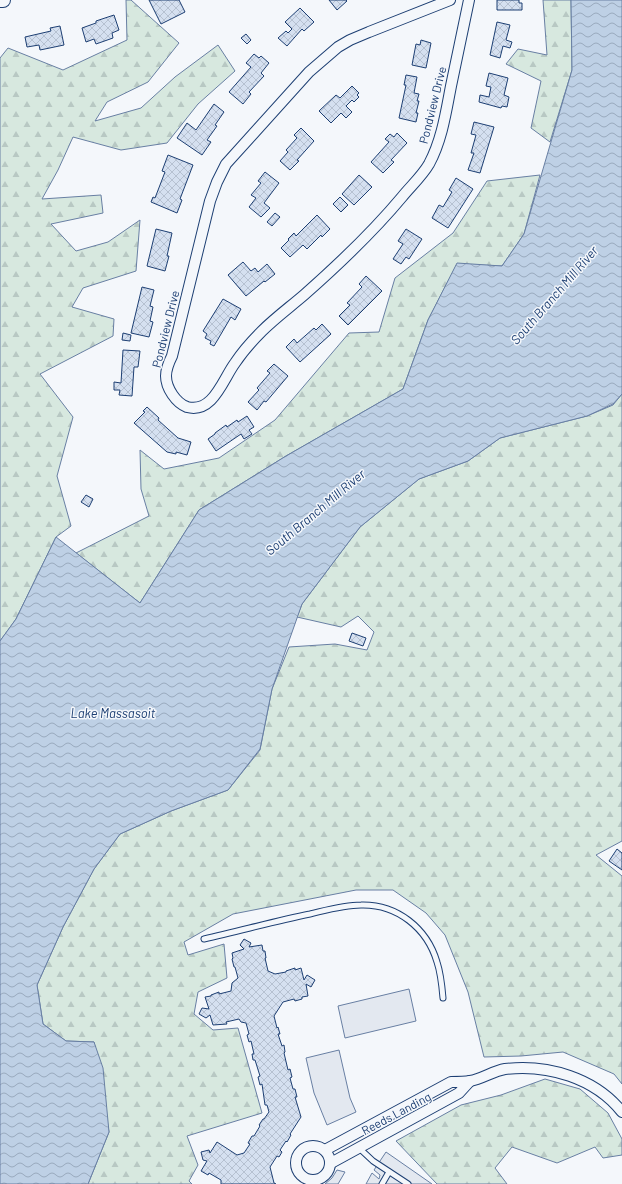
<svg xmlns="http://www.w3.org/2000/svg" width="622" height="1184" font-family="Barlow,sans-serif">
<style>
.forest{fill:url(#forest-firs);stroke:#687fa3}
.parking{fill:#e3e8f0;stroke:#687fa3}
.water{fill:url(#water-waves);stroke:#687fa3}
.building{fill:url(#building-cross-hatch);stroke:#1d3f73}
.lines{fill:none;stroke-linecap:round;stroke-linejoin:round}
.lane-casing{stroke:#1d3f73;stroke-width:7}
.street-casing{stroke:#1d3f73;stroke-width:12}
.secondary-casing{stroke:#1d3f73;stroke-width:16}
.lane{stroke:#f4f7fb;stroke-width:5}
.street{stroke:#f4f7fb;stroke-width:10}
.secondary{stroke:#f4f7fb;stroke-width:14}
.labels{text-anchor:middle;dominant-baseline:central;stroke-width:3;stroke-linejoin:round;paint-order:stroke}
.street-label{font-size:12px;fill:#1d3f73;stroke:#f4f7fb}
.water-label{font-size:13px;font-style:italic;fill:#1d3f73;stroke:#f4f7fb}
</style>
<defs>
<pattern id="forest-firs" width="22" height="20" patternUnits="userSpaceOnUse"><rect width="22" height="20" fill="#d7e8df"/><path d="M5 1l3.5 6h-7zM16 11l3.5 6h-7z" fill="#b8c8c3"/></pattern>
<pattern id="water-waves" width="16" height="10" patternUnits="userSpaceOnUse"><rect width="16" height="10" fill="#bed0e5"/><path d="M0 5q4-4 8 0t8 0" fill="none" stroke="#9aaabe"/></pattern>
<pattern id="building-cross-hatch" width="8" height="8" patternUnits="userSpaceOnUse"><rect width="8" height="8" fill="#d5e0f0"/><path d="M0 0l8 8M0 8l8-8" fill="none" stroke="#b6c1d1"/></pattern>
</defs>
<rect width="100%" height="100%" fill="#f4f7fb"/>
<g class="forest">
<polygon points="126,0 131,0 179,43 148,82 107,102 95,121 141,108 175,77 218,45 235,71 198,104 167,143 121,150 73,137 58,170 42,199 101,195 103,213 51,224 76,251 108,242 140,220 136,271 83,288 72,307 114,319 113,336 40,374 73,417 57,476 71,526 56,537 16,619 0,641 0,58 8,48 63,70 127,40"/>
<polygon points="543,0 571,0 572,70 550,142 531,128 541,81 506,64 518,49 547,55"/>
<polygon points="540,175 524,234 502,266 457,264 428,320 403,389 286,456 199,510 140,603 76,553 149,516 141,489 140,450 164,469 219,458 275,420 349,333 379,332 395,278 453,233 487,181"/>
<polygon points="622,394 622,841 596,855 622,876 622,1084 614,1074 563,1052 521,1056 484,1057 468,992 445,935 426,913 393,890 356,890 233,914 184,942 188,955 224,944 227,978 198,992 194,1014 213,1030 238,1028 262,1113 187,1136 198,1165 189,1181 192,1184 88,1184 109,1132 94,1042 66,1041 43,1024 37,985 63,927 94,869 120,834 171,811 228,790 260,750 272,689 289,647 335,644 367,650 374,632 358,616 341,627 297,617 302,604 360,527 419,479 468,461 500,438 587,416 613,405"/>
<polygon points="545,1079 580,1089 608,1113 622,1139 622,1155 603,1158 595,1147 557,1163 512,1147 495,1168 507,1184 437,1184 396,1141 461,1105 501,1095"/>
</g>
<g class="parking">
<polygon points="409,989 416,1021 345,1038 338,1006"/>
<polygon points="339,1050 350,1098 356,1112 327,1125 314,1093 306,1058"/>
<polygon points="386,1152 432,1184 366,1184 372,1173 379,1179 380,1175 374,1170"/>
<polygon points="337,1170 345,1172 338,1184 325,1184 332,1178"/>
</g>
<polygon class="water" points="571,0 622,0 622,394 613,404 587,416 500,438 468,461 419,479 360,527 302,604 272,689 260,749 228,790 171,811 120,834 94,869 63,927 37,985 43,1024 66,1041 94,1042 103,1068 109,1132 88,1184 0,1184 0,641 16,619 56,537 140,603 199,510 286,456 403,389 428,320 457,263 502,266 524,234 572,70"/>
<g class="building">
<polygon points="149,0 179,0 185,12 161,24"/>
<polygon points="329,0 346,0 347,1 337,10"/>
<polygon points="497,0 519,0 519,3 522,3 522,10 497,10"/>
<polygon points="300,8 314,22 304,31 302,29 287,46 278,38 286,31 288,33 292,29 285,22"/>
<polygon points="114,15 119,30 112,33 113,38 96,44 94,39 86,42 82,28 96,23 96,21"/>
<polygon points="497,22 510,25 506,40 512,42 510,48 503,46 500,58 490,55"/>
<polygon points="60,26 64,45 40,50 39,45 27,47 25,37 51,31 50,28"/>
<polygon points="246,34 251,40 247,44 241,38"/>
<polygon points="421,40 431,43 426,68 412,65 416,44 420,45"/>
<polygon points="254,54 259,58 261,56 269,63 261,73 264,76 249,92 251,94 243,104 229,92 251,67 246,63"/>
<polygon points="489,73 508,78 504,95 509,97 507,107 502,106 501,108 479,102 480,95 489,97 491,87 486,86"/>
<polygon points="406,75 417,77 414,93 419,94 417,101 419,101 416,113 418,113 416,122 399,118 406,85 404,85"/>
<polygon points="352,86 359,93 357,95 359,97 354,102 352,100 346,106 352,112 346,118 341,113 331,123 319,111 336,95 340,98"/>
<polygon points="214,104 224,112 215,125 217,126 207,140 211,142 202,155 177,138 187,123 196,130"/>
<polygon points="474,122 494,127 480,173 468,170 474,153 471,153 476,135 471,134"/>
<polygon points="301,128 314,141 297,160 299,161 290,170 280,161 288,152 286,150 297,138 294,135"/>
<polygon points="397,133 407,143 391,160 394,162 383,173 371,162 389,142 385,139 390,134 394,137"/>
<polygon points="168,155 193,165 180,199 182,200 177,213 151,202 153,197 155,198 165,172 162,171"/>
<polygon points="265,172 279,183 264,203 270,208 261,217 249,207 256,198 251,195 261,183 258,181"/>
<polygon points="359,175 372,187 354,205 342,194"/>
<polygon points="456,178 473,189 448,228 432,218 439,205 443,207 452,192 449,190"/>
<polygon points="340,197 348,205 341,212 333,204"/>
<polygon points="275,213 280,217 272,226 267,222"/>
<polygon points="317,215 330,229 322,237 321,235 307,249 303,245 290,257 281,248 289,240 288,239 294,233 296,236"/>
<polygon points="156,229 172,233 167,256 169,256 165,271 147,266"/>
<polygon points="406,229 422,239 409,259 406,257 401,264 393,259 403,244 398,241"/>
<polygon points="243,262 251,271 255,268 258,272 267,264 275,274 265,282 264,281 246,296 228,275"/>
<polygon points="366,276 382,291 348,325 339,316 350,305 347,303 362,287 359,284"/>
<polygon points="142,287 154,290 150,306 153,307 150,321 153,322 149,337 131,333"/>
<polygon points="223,299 241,309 235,320 231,317 214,346 210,344 211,341 205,338 207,334 203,331"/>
<polygon points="322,324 331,334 300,362 286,347 294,339 297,343 314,328 316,330"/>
<polygon points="123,333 131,335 130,341 122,340"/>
<polygon points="123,350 140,351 138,367 134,367 132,396 119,395 120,390 114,390 114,382 121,383"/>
<polygon points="274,364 288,376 266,402 264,401 257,410 248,402 259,390 257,388 270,373 267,371"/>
<polygon points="147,407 159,418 158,420 178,438 191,442 187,455 176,452 176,454 167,452 134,423 145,412 143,411"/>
<polygon points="247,416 254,427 249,430 252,434 244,439 241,434 216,451 208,439 215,434 215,433 226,425 227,427 237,420 238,422"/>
<polygon points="86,495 93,499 89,507 81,502"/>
<polygon points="352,633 366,638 363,646 349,641"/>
<polygon points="617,849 622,853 622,870 609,861"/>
<polygon points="244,939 251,943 249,947 262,945 263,951 265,951 266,958 265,958 268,971 275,974 286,972 286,971 295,968 295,970 301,968 304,980 307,975 315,980 311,987 306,984 308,996 302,997 302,999 295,1001 294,999 283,1002 274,1016 277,1028 278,1027 280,1034 278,1034 282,1046 284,1045 285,1052 284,1053 288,1070 290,1069 292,1077 290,1078 293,1089 295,1089 297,1097 295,1097 301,1117 290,1134 291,1135 287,1142 286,1141 280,1150 282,1152 279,1157 277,1156 270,1167 274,1183 276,1184 221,1184 221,1180 209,1173 208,1175 201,1171 207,1161 203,1160 201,1152 209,1150 210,1153 217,1142 237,1155 244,1153 250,1144 248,1143 252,1136 254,1136 260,1126 259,1125 263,1119 264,1119 269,1112 267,1105 265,1105 262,1084 260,1085 258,1077 260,1076 255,1060 253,1060 252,1054 254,1054 251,1041 249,1042 247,1035 249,1034 246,1023 241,1022 239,1019 226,1022 227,1024 213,1025 210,1015 206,1018 199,1014 202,1008 209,1009 205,997 211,996 211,995 219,992 219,994 231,991 232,983 238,978 235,967 234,967 232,959 233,958 232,953 244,949 240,945"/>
</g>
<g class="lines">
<defs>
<g id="lane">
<path d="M204 939C240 931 275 921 310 914 327 910 344 905 361 905 397 904 427 928 437 962 441 974 442 986 443 998"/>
<polyline points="358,1147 373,1161 408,1184"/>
<polyline points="382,1184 389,1172"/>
</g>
<g id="street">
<path d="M450 0 369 32 350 40 338 47 309 72 226 164 217 182 210 201 172 356C169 362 166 369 166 376 166 388 176 403 187 407 213 414 223 379 235 363 243 351 252 341 262 331 275 318 290 307 304 295 338 265 372 233 402 197 411 186 422 176 429 164 442 140 446 112 451 86 457 57 463 29 469 0"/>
<circle cx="313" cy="1163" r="17"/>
<path d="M325 1150 451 1082C457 1082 464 1082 470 1081 482 1079 493 1071 505 1069 548 1064 595 1078 622 1112"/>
<polyline points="331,1163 459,1093 470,1081"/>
</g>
<polyline id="secondary" points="0,0 3,0"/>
</defs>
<use href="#lane" class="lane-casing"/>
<use href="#street" class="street-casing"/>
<use href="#secondary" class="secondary-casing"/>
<use href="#lane" class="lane"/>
<use href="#street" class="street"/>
<use href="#secondary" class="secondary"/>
</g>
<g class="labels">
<g class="street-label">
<text transform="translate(432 105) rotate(-76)">Pondview Drive</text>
<text transform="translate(165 329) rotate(-76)">Pondview Drive</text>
<text transform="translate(396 1113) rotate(-28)">Reeds Landing</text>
</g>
<g class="water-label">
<text transform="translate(554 295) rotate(-49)">South Branch Mill River</text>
<text transform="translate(315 512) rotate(-40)">South Branch Mill River</text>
<text x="113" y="713">Lake Massasoit</text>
</g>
</g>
</svg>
